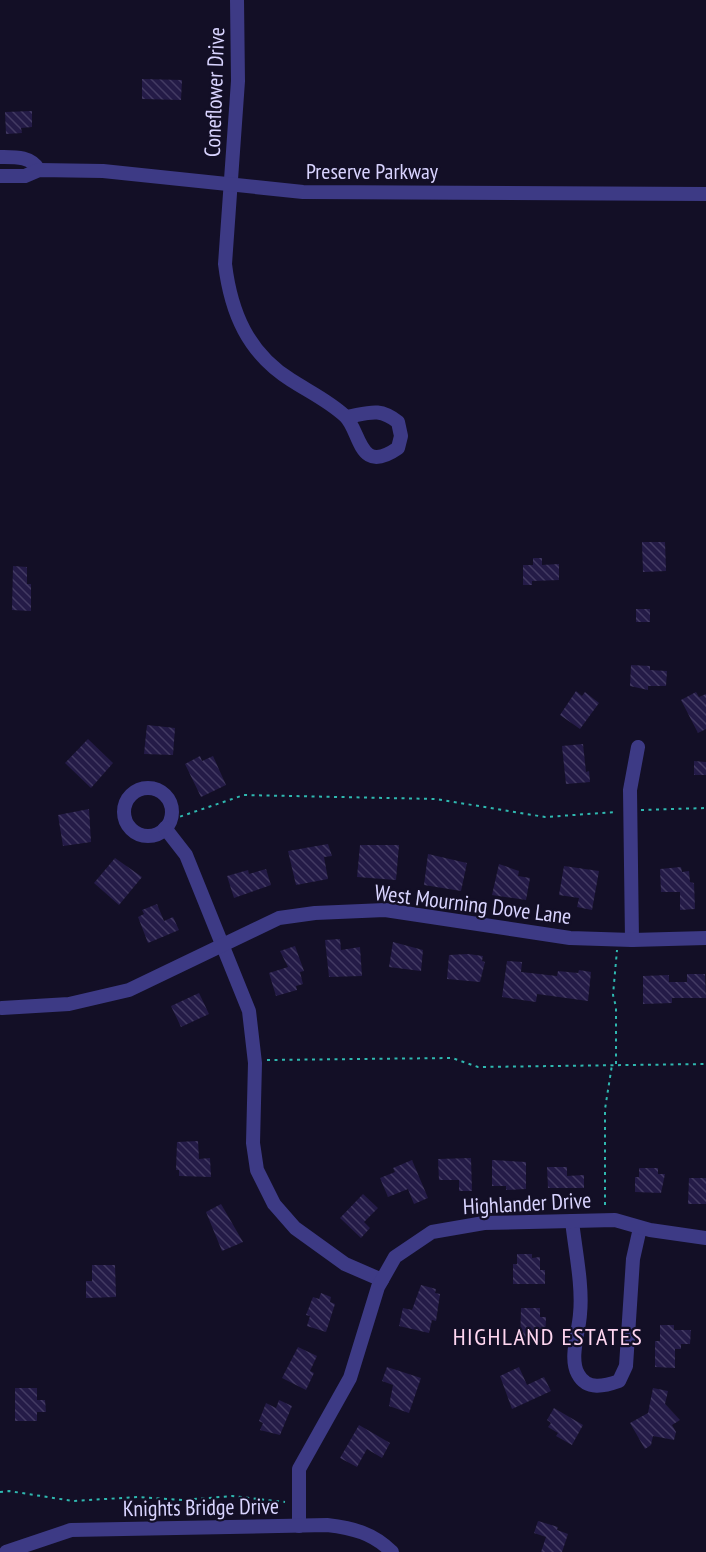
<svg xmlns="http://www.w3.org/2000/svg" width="706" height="1552" font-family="'PT Sans Narrow',sans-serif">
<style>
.building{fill:url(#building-back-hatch)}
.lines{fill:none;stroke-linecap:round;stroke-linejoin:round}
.path{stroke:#2fb8b0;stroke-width:2;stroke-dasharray:3 4.5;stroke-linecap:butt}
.minor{stroke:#3d3a85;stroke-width:14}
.labels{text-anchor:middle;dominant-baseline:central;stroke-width:4.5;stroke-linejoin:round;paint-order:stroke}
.street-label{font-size:22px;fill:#d9d4ff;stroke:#130f26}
.neighbourhood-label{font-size:24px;letter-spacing:1.5px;fill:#ffd6f0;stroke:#130f26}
</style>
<defs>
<pattern id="building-back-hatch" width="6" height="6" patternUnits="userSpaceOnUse" patternTransform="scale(1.5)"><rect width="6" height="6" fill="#241b47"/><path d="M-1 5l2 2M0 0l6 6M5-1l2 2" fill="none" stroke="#433b63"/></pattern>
</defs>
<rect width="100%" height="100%" fill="#130f26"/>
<g class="building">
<polygon points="142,79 182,80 181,100 142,99"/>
<polygon points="32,111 32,127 21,128 22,133 6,134 5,112"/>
<polygon points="642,542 665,542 666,571 643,572"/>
<polygon points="533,558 542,558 542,565 559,564 559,580 532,581 532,585 523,585 523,565 533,565"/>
<polygon points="13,566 27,567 27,584 31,584 31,611 12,610"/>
<rect x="636" y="609" width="14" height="13"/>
<polygon points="631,665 650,666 650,670 667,671 666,686 648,686 648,690 630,686"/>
<polygon points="576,691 582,696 585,692 599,703 580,729 560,715"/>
<polygon points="696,692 699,697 706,694 706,729 698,733 681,700"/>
<polygon points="147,725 175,728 173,755 144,754"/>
<polygon points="88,739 113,763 91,788 65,763"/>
<polygon points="583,744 586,772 589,771 590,782 566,784 562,746"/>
<polygon points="200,756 202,761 213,756 226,785 201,797 185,764"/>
<polygon points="694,761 706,762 706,775 694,775"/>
<polygon points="89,809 91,842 63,846 58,815"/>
<polygon points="328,844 332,856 324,857 328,879 296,885 288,851"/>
<polygon points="360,845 399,845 396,880 357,877"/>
<polygon points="428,854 467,863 461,891 424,885"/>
<polygon points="115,858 142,877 119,905 94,883"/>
<polygon points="499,864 519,871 518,876 530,878 526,900 492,895"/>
<polygon points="564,866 599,871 592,910 577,907 579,898 559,895"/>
<polygon points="681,867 682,872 689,871 690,882 694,883 695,909 680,910 680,892 661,892 660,869"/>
<polygon points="266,869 271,885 234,898 227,876 248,870 249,874"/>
<polygon points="157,904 164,921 173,917 179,930 148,943 138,917 144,914 142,910"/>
<polygon points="340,939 341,950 360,947 362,976 329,977 325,940"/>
<polygon points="393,942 423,950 421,971 389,967"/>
<polygon points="295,946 304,971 300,972 303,984 296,986 297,990 276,996 269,973 288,967 280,951"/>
<polygon points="468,954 483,956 482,961 485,962 480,982 447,979 449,955"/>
<polygon points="507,961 522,962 521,972 557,976 558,971 578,973 579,970 591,972 588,1001 537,994 536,1002 502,997"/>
<polygon points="687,974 705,974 706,998 672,998 672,1003 643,1004 643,976 669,975 669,982 687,982"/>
<polygon points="199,993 209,1014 181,1027 171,1006"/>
<polygon points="198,1141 199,1159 210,1158 211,1177 179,1176 179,1170 176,1170 177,1142"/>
<polygon points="471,1158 472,1191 459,1191 459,1180 439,1180 438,1159"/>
<polygon points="412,1160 428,1198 414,1204 408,1189 388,1197 380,1178 395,1172 393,1168"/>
<polygon points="492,1160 526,1162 526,1189 506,1190 506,1186 492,1186"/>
<polygon points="547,1167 567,1167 567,1176 584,1175 584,1188 548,1188"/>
<polygon points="639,1168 658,1168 658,1174 665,1174 661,1193 635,1192 635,1177 639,1177"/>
<polygon points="689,1178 706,1178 706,1204 688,1204"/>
<polygon points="363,1194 378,1208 364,1222 370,1228 361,1238 340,1218"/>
<polygon points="221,1204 243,1242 222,1251 206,1212"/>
<polygon points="517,1254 532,1254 532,1258 540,1257 540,1270 545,1270 545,1284 513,1284 513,1264 517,1264"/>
<polygon points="92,1265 115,1265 116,1297 86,1298 86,1281 92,1281"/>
<polygon points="421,1285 436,1289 435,1293 440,1294 436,1321 432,1320 429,1333 399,1326 403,1308 412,1310"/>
<polygon points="321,1293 331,1297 330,1302 335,1304 326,1332 307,1326 310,1316 306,1315 313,1297 319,1299"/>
<polygon points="521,1308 540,1308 540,1317 546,1317 545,1342 520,1342"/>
<polygon points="660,1325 674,1325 674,1330 691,1330 690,1344 681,1344 681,1349 675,1349 675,1368 655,1367 655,1341 660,1341"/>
<polygon points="298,1347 317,1356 310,1371 314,1373 306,1390 282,1378"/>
<polygon points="387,1367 421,1378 409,1413 389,1406 393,1385 382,1381"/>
<polygon points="519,1367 527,1385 544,1377 551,1391 512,1409 500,1376"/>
<polygon points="15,1388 37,1388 37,1400 45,1400 46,1412 37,1412 37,1421 15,1421"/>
<polygon points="653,1388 668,1391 665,1404 680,1420 672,1425 676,1432 674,1440 653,1436 651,1445 645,1449 630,1423 648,1413"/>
<polygon points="279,1400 292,1406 280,1435 260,1430 263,1423 259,1421 266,1403 276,1408"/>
<polygon points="554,1408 583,1425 572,1445 556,1436 558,1433 548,1427 551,1423 547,1420"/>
<polygon points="359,1425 390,1443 382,1458 367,1449 357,1467 340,1458"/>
<polygon points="538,1521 558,1527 557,1530 568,1534 562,1552 541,1552 546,1537 534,1533"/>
</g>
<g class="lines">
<g class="path">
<polyline points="641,810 706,808"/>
<polyline points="173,819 244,795 436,799 545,817 617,812"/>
<polyline points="267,1060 452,1058 478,1067 706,1064"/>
<polyline points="616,1064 616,1007 613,995 617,950"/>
<polyline points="605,1205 605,1109 612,1065"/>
<polyline points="0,1492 9,1491 73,1501 138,1497 183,1500 232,1496 285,1502"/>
</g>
<g class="minor">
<path d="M237 0 238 81 225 264C231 313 248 353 291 380 308 391 329 401 345 416 361 431 358 476 398 448L401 436 398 422C379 407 369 413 347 417"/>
<path d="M0 157C15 157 31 156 39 170"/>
<polyline points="0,176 25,176 39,170 103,171 303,192 706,194"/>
<circle cx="148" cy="812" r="24"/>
<polyline points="165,828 186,855 249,1011 255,1063 253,1143 257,1170 274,1204 295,1228 345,1264 382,1280"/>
<polyline points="632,940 630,790 638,747"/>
<polyline points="2,1008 69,1004 129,990 279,918 315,913 385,910 570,938 632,940 706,938"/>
<path d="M572 1221C575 1249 583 1286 580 1314 579 1332 569 1358 578 1374 587 1391 605 1386 619 1381L626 1366 633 1259 640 1228"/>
<polyline points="299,1526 299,1469 350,1378 378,1287 395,1257 432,1232 484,1223 615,1220 650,1230 706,1238"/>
<path d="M6 1552 71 1530 327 1525C353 1528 373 1533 392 1552"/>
</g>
</g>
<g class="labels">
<g class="street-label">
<text transform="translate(214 92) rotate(-88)">Coneflower Drive</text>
<text x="372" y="171">Preserve Parkway</text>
<text transform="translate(473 904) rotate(7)">West Mourning Dove Lane</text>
<text transform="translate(527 1203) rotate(-3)">Highlander Drive</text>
<text transform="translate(201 1507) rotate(-1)">Knights Bridge Drive</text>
</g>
<g class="neighbourhood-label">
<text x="548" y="1336">HIGHLAND ESTATES</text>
</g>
</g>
</svg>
